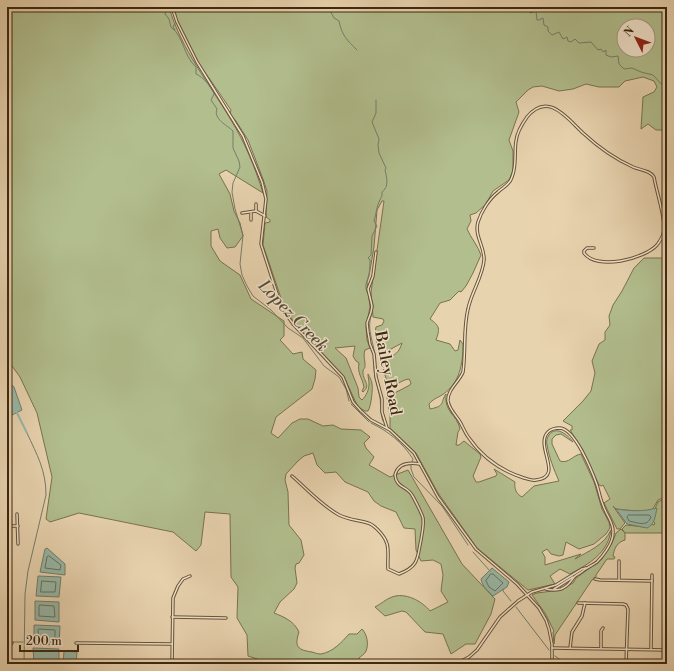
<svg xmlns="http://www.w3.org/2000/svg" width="674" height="671" font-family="'Libre Bodoni',serif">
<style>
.green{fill:#b2be8e;stroke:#78734f;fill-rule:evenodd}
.water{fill:#98b8a7;stroke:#747e6b}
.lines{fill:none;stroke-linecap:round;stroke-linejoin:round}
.shore{stroke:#6a705c;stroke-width:1}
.stream{stroke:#747e6b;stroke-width:1}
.canal{stroke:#98b8a7;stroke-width:2}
.street-casing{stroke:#685338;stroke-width:3.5}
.street{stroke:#f0e2cb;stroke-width:1.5}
.labels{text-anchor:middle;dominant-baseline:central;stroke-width:3;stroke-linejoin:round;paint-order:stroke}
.street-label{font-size:16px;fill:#3d2810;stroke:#f0e2cb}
.water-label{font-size:17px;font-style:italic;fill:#544c36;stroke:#f0e2cb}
</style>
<rect width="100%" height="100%" fill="#e8d3af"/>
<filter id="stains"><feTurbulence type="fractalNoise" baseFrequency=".005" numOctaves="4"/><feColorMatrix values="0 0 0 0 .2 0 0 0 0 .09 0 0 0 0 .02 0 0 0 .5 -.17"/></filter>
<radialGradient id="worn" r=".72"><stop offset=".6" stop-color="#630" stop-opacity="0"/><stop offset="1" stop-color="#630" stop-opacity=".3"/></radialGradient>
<g class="green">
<path d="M7 7H169C181 49 209 83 231 120 245 143 255 167 263 193L226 170 219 174 230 194 234 211 240 223 243 236 235 247 227 248 220 238 218 229 211 231V246L220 261 240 275 251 299 284 321V336L280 340 293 354 302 352 303 359 316 370 315 379 312 389 276 417 271 433 278 438 292 423 300 419H308L323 426 333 425 341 429 361 430 370 437 364 443 366 448 374 457 369 465 390 477 408 470 462 564 495 599 491 614 475 644H466L451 654 443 634 425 632 406 612 402 611 385 616 375 607C381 604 386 599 392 597 405 592 422 601 430 611L448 602 441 591 443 575 441 564 433 560 421 561 416 550 415 529 404 528 396 512 381 506 374 501 368 492 345 482 336 472 325 473 317 465 313 453 304 456 298 461 286 474 285 480 288 492 289 525 301 540 304 555 299 563 296 564 295 568 297 583 294 589 280 602 274 613C284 617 294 621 299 632 294 647 298 650 312 652 315 653 318 654 321 654 333 652 342 642 349 634H357L362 629C367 634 369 644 366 651 365 654 361 656 359 658L358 664H264L263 661 248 656 247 635 237 618 238 587 231 577 230 514 205 512 201 545 196 551 173 532 79 513 50 522 46 519 52 477 37 413 20 377 7 359Z"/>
<path d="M174 7H667V130H656L648 124 641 129 643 97 654 92 657 87 654 81 643 77 625 81 619 87H599L586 84 573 89 559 91 542 86 533 87 528 90 516 102 519 112 509 140 513 151V171L509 180 493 191 486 204 476 213 470 215 471 221 467 229C471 238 478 246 481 255L473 273 466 286 461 292 459 291 450 300 440 303 430 319C440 326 440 329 436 340L450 344 455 351 458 350 460 340 463 344C463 363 460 384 442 395 437 398 433 399 429 404L430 409C446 406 440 402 446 394 444 413 457 414 460 429L458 432 456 445H459L464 441 480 454 481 457 473 476 476 482H479L496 476 497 474 494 469 515 482C514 488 516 494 522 497L534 486 559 481C554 470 549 457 547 445 546 441 547 438 549 435 556 425 568 435 573 442L561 434 556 435 552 439V444L560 461C569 464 573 455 581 454L594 482 602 509 609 522 610 528 606 534 594 544 579 549 566 542 563 555 559 556 551 554 547 549 542 552 545 557V565L581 554 575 559C589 551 604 545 611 530 608 553 589 564 570 574L560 569 550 576 555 584 528 590 477 548 438 493 416 453 390 428V416L387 397 410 385 411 383 409 379C401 380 395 387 388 387L382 363C390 353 397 359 402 343L382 354C377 347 374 335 376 327L382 325 384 321 383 319 373 317 371 292 384 201H382L377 210 374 247 369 276 367 282 370 307 366 327 367 340 370 348 365 350C363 356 365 359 365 365 365 370 364 367 363 371 362 380 372 385 363 392L362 391 364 387C362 377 357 373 359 363L356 361 353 356 355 346 335 348 346 358 358 388 359 397 362 400C366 396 369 390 369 384 369 380 368 378 368 374 370 378 372 381 372 384 373 389 371 407 368 411H365L358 407 344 377 293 321 284 307 263 245 265 223 270 222V220L266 217 267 191 263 179 248 140 236 121 230 114 231 110 198 62 179 24 175 15ZM624 26H648V50H624Z"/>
<polygon points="644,258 667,258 667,496 658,500 651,512 649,510 646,512 616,509 613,506 625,523 620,529 617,529 604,503 610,499 603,485 601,486 599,485 583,450 570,430 572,430 572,426 563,421 583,401 591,391 595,373 592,361 599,344 605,340 605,332 610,325 609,316 613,305 622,291 634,268"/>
<polygon points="667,497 667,533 625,533 622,529 626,525 645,527 650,524 654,525 655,523 650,519 658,502"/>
<path d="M621 529 625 533V540C617 542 614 549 613 556L615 557 614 559H607L596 575V577L592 580 555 635 554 644 553 632 554 631 545 613 532 595 537 593 560 590 573 583 576 578 601 560 612 543 616 533Z"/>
</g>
<g class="water">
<polygon points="7,380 14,387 22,410 12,415 7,408"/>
<path d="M657 508C655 517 655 524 647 528L627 524 616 509C631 511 642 512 657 508Z"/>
<polygon points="47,548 65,564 65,575 40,572 45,549"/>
<path d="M492 568 509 582 507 587 493 596C488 591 482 586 481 579Z"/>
<polygon points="38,576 61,577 59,597 36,596"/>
<polygon points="35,601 59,602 59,622 35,620"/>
<polygon points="34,625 60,626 59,645 34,644"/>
<polygon points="33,648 59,649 59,664 34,664"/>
<polygon points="64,651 77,652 76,664 63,664"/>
</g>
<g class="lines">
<g class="shore">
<path d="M629 515H649L651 517C647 527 639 523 629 521L627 517Z"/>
<polygon points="49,556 61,565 60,570 45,568 47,557"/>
<polygon points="491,574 493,574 503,583 495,591 489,587 486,581"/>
<polygon points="42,581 56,582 55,592 41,592"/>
<polygon points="40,605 54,606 55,617 39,616 39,607"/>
<polygon points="39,629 55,630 55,640 39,640 38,631"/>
</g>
<g class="stream">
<path d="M167 7 165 14 169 19 171 27C185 38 182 54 196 67V74C203 77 212 87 214 94L211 100 217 109C213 119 227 125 233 131V148L239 161 240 167 233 183 232 192 235 209 243 235 240 264 242 275 247 286 253 296 271 310 288 328 303 338 324 366 339 377 346 389 349 401"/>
<path d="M328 7 334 18 339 21C342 36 347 40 357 50"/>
<path d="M495 7C501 11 505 7 511 8 519 9 522 12 530 8V13L536 11 537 20H539L543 18 544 25 548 27V31L552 35 559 32 563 39 567 37 568 41 571 42 575 39 579 43 591 42 598 50 601 49 603 52 606 50V55L611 57 618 56 619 64 624 69 632 68 641 72 653 75 667 90"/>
<polyline points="175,11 176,15"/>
<polyline points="175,30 173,27 175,23"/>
<path d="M369 296C363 286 367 283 369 274 370 269 370 265 370 260L368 258 371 255 372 236 377 226 374 221C377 211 376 206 382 196V192C389 187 387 178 385 170L386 168 379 153 378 145 379 139 372 122 376 113V100"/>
<path d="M371 298C375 306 372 312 370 320 368 334 375 346 375 359"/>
<path d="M374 366C374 378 378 387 380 398 381 406 380 413 383 421"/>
<polyline points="351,404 369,422"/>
<path d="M371 423C388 431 403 443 413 459L412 462"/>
<polyline points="411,465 411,469 414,477 442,506 468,545"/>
<polyline points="473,552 490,571"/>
<polyline points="503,589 503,591 511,601"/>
<polyline points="516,607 549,650"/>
<polyline points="10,641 12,642 23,642"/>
<polyline points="555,656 566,664"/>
<path d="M24 664 25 594 28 571 46 495C46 470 37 455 27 433"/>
</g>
<polyline class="canal" points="16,411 27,433"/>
<defs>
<g id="street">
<polyline points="172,7 177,22 197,62 243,136 262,182 266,199 261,244 280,303 286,314 293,324 343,377 353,402 361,411 371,420 390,430 414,453 438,497 476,549 517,584 539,608 546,620 549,629 552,644 552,664"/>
<polyline points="256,204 256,211 265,216"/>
<polyline points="242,213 256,211"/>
<polyline points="251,213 251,220"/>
<polyline points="376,252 373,276 368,289 372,306 371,312 367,323 368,332 370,344 374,354 376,377 382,399 382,412 387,428"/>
<path d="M292 476C307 489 321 505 339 515 349 520 358 520 368 523 372 524 375 527 378 530 392 544 387 552 388 569L399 574C420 566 417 557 421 540 422 533 424 525 423 518 422 514 415 500 412 495 407 486 396 488 395 475 398 463 409 462 420 464"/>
<polyline points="17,514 18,544"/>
<polyline points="7,526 18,526"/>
<polyline points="7,568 7,587"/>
<polyline points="595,579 600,580 652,581"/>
<polyline points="619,580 619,561"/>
<path d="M546 589C550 590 557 590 561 589 569 586 570 582 574 577 577 574 581 573 584 570 588 567 593 565 597 562 603 556 613 543 613 533 614 522 606 515 603 505 600 498 599 491 597 485 592 471 575 429 560 428 555 428 551 429 548 432 534 446 565 477 536 480 532 481 528 479 524 478 502 471 482 457 469 438 465 433 463 427 460 422 456 415 449 409 448 401 447 390 459 382 463 372 466 351 463 329 468 309 471 293 483 276 484 260 485 247 474 236 478 222 481 212 489 199 498 192 503 187 510 185 512 177 517 165 514 153 516 141 517 132 522 124 527 117 548 91 567 118 583 133 597 146 615 159 633 167 639 170 650 170 654 177 656 190 666 220 664 231 663 236 660 241 657 245 644 259 597 271 584 253V251L587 248H594"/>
<polyline points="554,589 573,577"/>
<polyline points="578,603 623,604 626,605 628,609 626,664"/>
<polyline points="172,617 226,618"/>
<polyline points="7,642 12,643"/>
<polyline points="76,643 172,644"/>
<polyline points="552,648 667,650"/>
<polyline points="570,648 572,632 582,616 585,603"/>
<polyline points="601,648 601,631 603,628"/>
<polyline points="651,649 652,575"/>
<polyline points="600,663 603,664"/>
<polyline points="172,664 173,598 178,586 183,579 190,576"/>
<polyline points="456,664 469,657 477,650 500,617 518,601 532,592 556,585 582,569 586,568"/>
</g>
</defs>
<use href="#street" class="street-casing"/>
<use href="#street" class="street"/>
</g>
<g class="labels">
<g class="street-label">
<text transform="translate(388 373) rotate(79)">Bailey Road</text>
</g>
<g class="water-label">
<text transform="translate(293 316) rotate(46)">Lopez Creek</text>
</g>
</g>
<rect width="674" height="671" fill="none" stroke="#e8d3af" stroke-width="24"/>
<rect x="8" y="8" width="658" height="655" fill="none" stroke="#3d2810" stroke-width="2"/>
<rect x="12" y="12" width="650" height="647" fill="none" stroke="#3d2810"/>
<g transform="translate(636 38) rotate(312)"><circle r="19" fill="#f0e2cb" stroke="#a89880"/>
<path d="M0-3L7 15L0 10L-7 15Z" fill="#8f2418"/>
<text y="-6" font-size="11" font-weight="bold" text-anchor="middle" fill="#3d2810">N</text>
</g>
<path d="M20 645v6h58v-6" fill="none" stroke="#3d2810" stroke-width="2"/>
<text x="26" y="645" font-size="12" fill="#3d2810" stroke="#f0e2cb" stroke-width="3" paint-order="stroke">200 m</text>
<rect width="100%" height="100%" filter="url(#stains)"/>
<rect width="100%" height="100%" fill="url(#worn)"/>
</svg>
